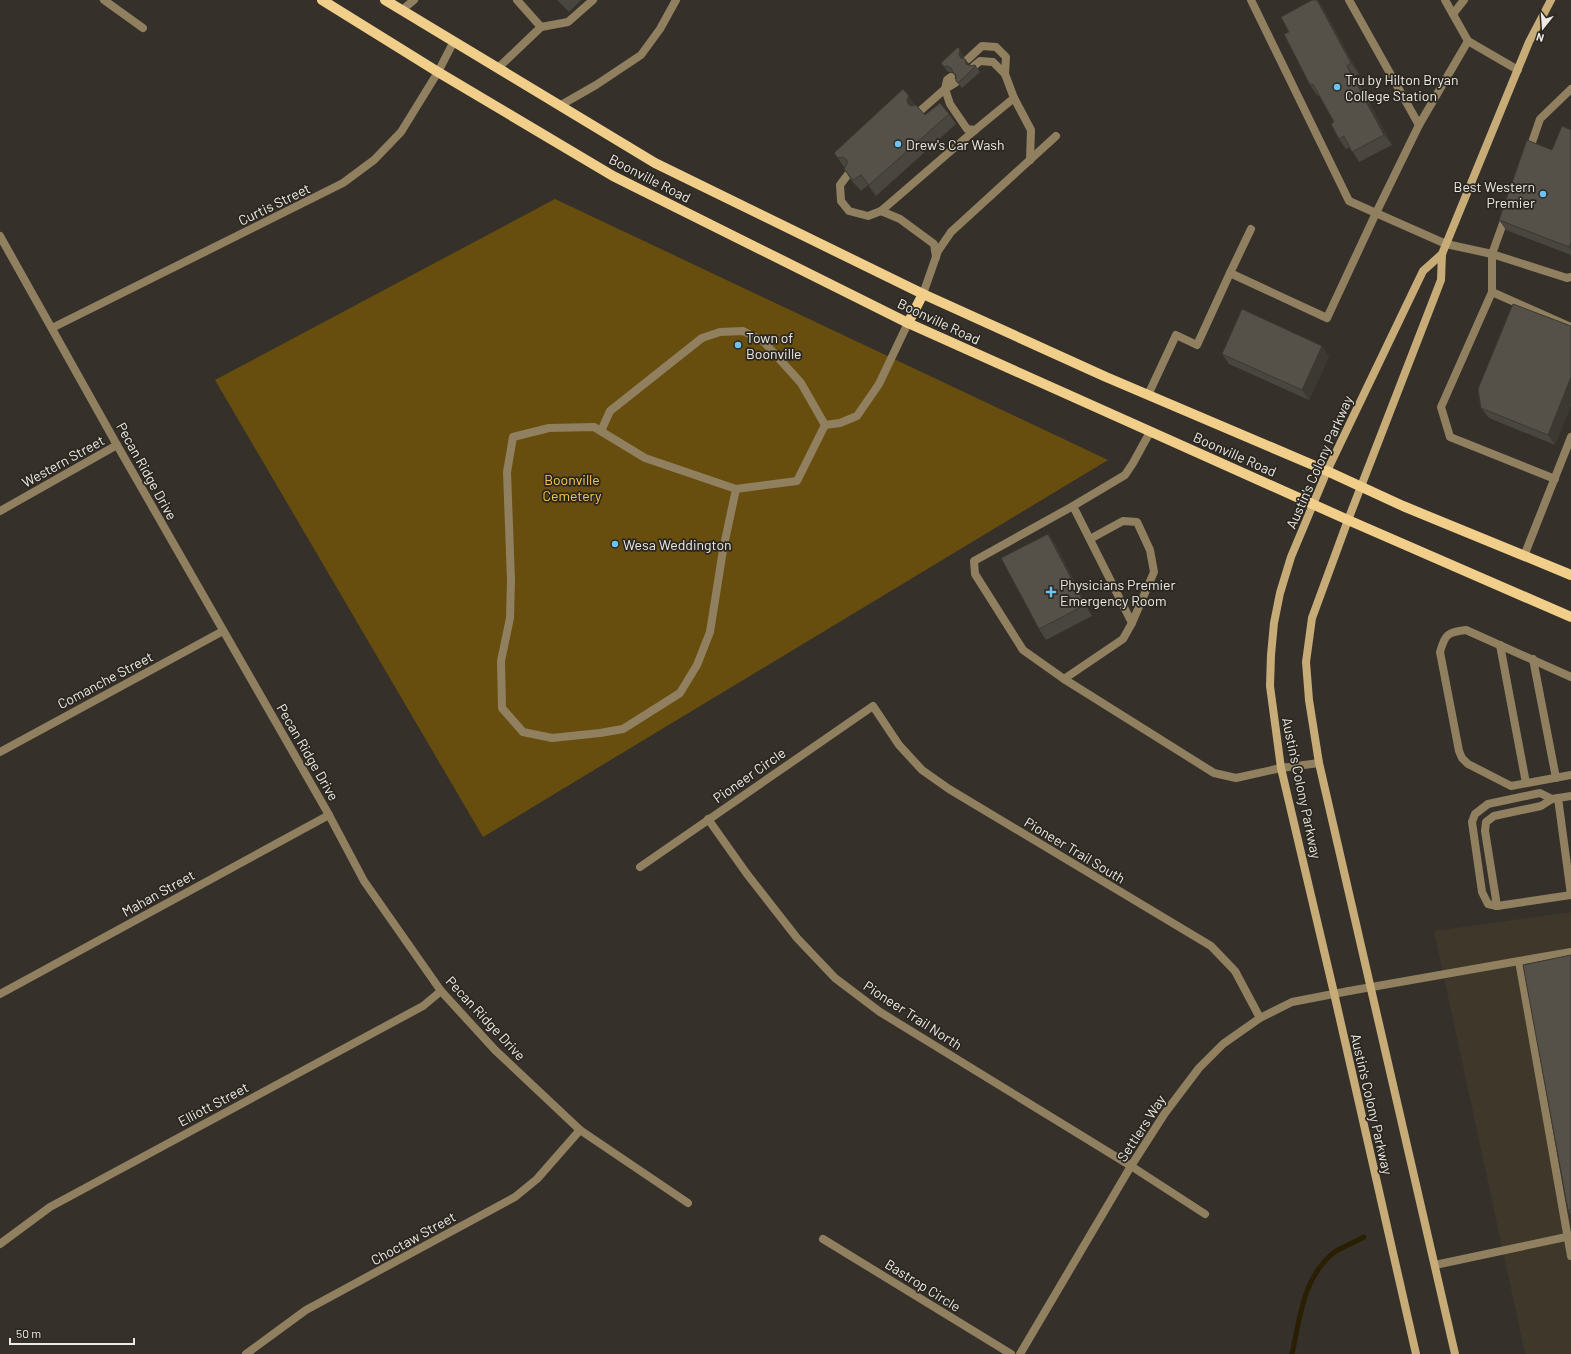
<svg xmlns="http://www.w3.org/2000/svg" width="1571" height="1354" font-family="Barlow,sans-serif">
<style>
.built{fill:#3e372a}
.green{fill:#674d0e}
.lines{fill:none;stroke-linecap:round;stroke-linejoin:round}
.stream{stroke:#2a1e03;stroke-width:5}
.lane{stroke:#91805f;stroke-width:8}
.street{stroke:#91805f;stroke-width:8}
.secondary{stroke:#c7ac77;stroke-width:8}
.primary{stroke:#f1ce89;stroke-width:10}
.wall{fill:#49463f}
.shaded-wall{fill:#3c3933}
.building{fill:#555149;stroke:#3c3933}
.poi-dot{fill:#6cc3f2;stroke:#2b2720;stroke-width:1.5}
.labels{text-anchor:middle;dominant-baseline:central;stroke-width:3.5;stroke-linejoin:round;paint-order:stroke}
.poi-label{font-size:14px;fill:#eceae5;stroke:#2b2720;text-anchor:start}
.street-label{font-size:14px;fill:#eceae5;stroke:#2b2720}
.park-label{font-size:14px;fill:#fac652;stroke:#2b2720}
</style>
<rect width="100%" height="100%" fill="#35312a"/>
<polygon class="built" points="1571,912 1571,1354 1525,1354 1434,931"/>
<polygon class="green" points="555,199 1108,460 483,837 215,380"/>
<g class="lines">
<path class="stream" d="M1292 1354C1300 1318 1303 1275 1336 1251 1345 1246 1355 1242 1364 1237"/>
<g class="lane">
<polyline points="104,0 143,28"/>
<polyline points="1251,0 1349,201 1376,213 1419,125 1468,41"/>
<polyline points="1349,0 1419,125"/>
<polyline points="1445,0 1468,41 1518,70"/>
<polyline points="402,10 414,0"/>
<polyline points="1453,14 1464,0"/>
<polyline points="541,27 568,22 593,0"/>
<polyline points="968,59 982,46 996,47 1006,57 1005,74"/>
<polyline points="974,66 980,61 993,62 1005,74 1014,98 1031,130 1030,160"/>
<polyline points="498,68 541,27 517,0"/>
<polyline points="955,83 945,89 950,104 967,129 975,130"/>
<polyline points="561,105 596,85 641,55 660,29 676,0"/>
<polyline points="920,111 945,89 947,80 951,77"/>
<polyline points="1529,151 1540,119 1571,89"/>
<polyline points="849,173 840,185 841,201 849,211 868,216 881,211 975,130 1014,98"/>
<polyline points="881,211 900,219 934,244 936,257"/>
<polyline points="1506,215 1492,254 1492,292 1571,327"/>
<polyline points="1230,273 1251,229"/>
<polyline points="1492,292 1441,407 1450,437 1555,479"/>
<polyline points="923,294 938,251 951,232 1056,136"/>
<polyline points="1148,395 1176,335 1197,345 1230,273 1327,318 1376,213 1446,244 1492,254 1567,278 1571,277"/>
<polyline points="825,425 840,423 857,416 879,384 908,323"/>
<polyline points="601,431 610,411 702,338 720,332 743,331 763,341 801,383 825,425"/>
<polyline points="1150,432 1133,463 1125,475 1073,506 974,561 975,574 1023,650 1064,679 1214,773 1236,778 1281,768 1319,763"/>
<polyline points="736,489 723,550 710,632 697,665 680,693 623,729 600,733 552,738 523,732 502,708 501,661 510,618 511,580 507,472 513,437 549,428 594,427 645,458 736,489 797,481 825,425"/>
<polyline points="1090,539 1123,521 1137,522 1150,550 1154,572 1132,623"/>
<polyline points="1524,556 1571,437"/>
<polyline points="1500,645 1526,783"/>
<polyline points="1533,659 1556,778"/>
<path d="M1571 677 1466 630C1448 632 1445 634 1440 652L1459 751 1462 758 1468 764 1511 786 1571 775"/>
<polyline points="1064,679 1123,639 1132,623 1073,506"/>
<polyline points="1558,798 1571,895"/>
<polyline points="1552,799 1540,793 1488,804 1475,814 1472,822 1482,892 1488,904 1497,906 1571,895"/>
<polyline points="1497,906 1485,831 1486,822 1494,816 1541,806 1552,799 1571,796"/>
<polyline points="1519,961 1571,952"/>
<polyline points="1349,991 1519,961 1571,1256"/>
<polyline points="1435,1265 1571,1236"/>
</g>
<g class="street">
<polyline points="0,236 117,445 329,815 364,881 441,991 495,1050 580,1130 688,1203"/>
<polyline points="52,328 343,183 374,160 401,132 438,72 454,41"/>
<polyline points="0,511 117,445"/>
<polyline points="0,752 223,631"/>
<polyline points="708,819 747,874 797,938 835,978 880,1012 1131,1166 1205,1214"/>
<polyline points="640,867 873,706 899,745 922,770 949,789 1211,946 1235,971 1260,1018"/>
<polyline points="0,994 329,815"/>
<polyline points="823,1239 1011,1354"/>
<polyline points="0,1244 50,1207 423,1006 441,991"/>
<polyline points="246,1354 306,1310 515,1197 537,1179 580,1130"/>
<polyline points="1020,1354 1131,1166 1165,1113 1199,1068 1223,1044 1260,1018 1292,1002 1349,991"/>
</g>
<g class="secondary">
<polyline points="1416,1354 1334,993 1281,768 1270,686 1271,655 1274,623 1280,593 1291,557 1327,471 1423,271 1442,254"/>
<polyline points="1455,1354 1319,763 1309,700 1306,662 1312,618 1348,520 1441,280 1442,254 1529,42 1551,0"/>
</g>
<g class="primary">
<polyline points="322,0 438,72 613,176 908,323 1348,520 1571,617"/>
<polyline points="385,0 655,163 923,294 1106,377 1327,471 1403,506 1571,575"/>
<polyline points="908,323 923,294"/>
</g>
</g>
<g class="wall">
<polygon points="557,0 581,0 569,12"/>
<polygon points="1317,0 1323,8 1359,74 1355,76 1392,145 1359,162 1350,147 1346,149 1339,139 1334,122 1319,95 1318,96 1310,85"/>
<polygon points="964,55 963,59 969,65 976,66 980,72 962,88 956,81 956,77 953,72 948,72 941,63"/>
<polygon points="915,105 925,115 949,114 956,124 876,196 868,185 861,191 851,180 844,169 845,168 834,153"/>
<polygon points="1571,130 1571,255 1506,230 1499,220 1552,150"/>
<polygon points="1513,304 1555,445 1489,418 1481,408"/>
<polygon points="1222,354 1329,356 1309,400 1229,364"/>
<polygon points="1048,534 1055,544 1092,616 1046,640 1039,629"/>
<polygon points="1571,955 1571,1214 1568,1210"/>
</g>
<g class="shaded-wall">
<polygon points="1317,0 1323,8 1359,74 1351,63"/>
<polygon points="960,50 964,55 963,61 959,55"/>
<polygon points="965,59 969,64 970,70 966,64"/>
<polygon points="1347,66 1355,76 1392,145 1384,135"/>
<polygon points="909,96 917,107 915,110 908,104 907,99"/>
<polygon points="1571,242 1571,250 1569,247"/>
<polygon points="1322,346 1329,356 1309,400 1302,390"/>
<polygon points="1571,377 1571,406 1555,445 1548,435"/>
<polygon points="1048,534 1055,544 1092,616 1085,605"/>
</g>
<g class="building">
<polygon points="1312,0 1317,0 1351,63 1347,66 1384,135 1352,152 1344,136 1339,139 1331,124 1334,122 1313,84 1310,85 1284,34 1289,32 1281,17"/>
<polygon points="958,47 960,50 959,55 961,58 965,59 966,64 971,66 974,65 976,66 958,83 956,81 956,75 953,72 951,68 947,66 944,67 941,63"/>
<polygon points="903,89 909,96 907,99 908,104 911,106 916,105 925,115 940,103 949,114 869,185 861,175 853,180 844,169 847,164 847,160 843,157 838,158 834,153"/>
<polygon points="1562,126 1571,130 1571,242 1569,247 1499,220 1527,140 1552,150"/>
<polygon points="1513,304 1571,326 1571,377 1548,435 1481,408 1478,389"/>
<polygon points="1242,309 1322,346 1302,390 1222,354"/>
<polygon points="1048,534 1085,605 1039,629 1001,558"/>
<polygon points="1571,955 1571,1209 1568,1210 1523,965"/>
</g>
<g class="poi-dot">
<circle cx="1337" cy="87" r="4"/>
<circle cx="898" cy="144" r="4"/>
<circle cx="1543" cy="194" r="4"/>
<circle cx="738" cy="345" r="4"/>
<circle cx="615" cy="544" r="4"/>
<path d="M1049 586h4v4h4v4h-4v4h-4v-4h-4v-4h4z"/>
</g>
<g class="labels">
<g class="poi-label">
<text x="1345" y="79">Tru by Hilton Bryan<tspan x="1345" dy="16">College Station</tspan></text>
<text x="906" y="144">Drew's Car Wash</text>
<text x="1535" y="186" text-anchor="end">Best Western<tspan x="1535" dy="16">Premier</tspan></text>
<text x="746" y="337">Town of<tspan x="746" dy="16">Boonville</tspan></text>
<text x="623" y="544">Wesa Weddington</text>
<text x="1060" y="584">Physicians Premier<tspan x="1060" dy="16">Emergency Room</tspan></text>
</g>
<g class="street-label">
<text transform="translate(650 178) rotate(27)">Boonville Road</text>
<text transform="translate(274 204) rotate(-26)">Curtis Street</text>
<text transform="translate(939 321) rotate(25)">Boonville Road</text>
<text transform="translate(1235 454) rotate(24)">Boonville Road</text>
<text transform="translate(63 461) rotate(-29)">Western Street</text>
<text transform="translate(1319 462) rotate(-66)">Austin's Colony Parkway</text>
<text transform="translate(147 471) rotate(61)">Pecan Ridge Drive</text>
<text transform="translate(105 680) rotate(-28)">Comanche Street</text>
<text transform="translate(308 752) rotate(60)">Pecan Ridge Drive</text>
<text transform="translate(749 775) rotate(-35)">Pioneer Circle</text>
<text transform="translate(1302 788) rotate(78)">Austin's Colony Parkway</text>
<text transform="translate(1075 850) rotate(31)">Pioneer Trail South</text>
<text transform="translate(158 893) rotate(-29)">Mahan Street</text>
<text transform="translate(913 1015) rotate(33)">Pioneer Trail North</text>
<text transform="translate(486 1018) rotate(47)">Pecan Ridge Drive</text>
<text transform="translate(213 1104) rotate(-28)">Elliott Street</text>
<text transform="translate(1372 1104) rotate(77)">Austin's Colony Parkway</text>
<text transform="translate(1141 1128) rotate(-57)">Settlers Way</text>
<text transform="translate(413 1238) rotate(-29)">Choctaw Street</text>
<text transform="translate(923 1285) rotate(32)">Bastrop Circle</text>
</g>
<g class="park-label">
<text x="572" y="479">Boonville<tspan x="572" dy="16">Cemetery</tspan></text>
</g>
</g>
<g transform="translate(1543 28) rotate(197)" stroke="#2b2720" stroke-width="3" paint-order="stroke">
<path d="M0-3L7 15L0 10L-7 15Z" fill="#eceae5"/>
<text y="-6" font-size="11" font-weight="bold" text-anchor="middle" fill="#eceae5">N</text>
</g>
<path d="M10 1338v6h124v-6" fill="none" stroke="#eceae5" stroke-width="2"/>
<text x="16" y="1338" font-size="12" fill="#eceae5" stroke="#2b2720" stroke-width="3" paint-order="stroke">50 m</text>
</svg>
